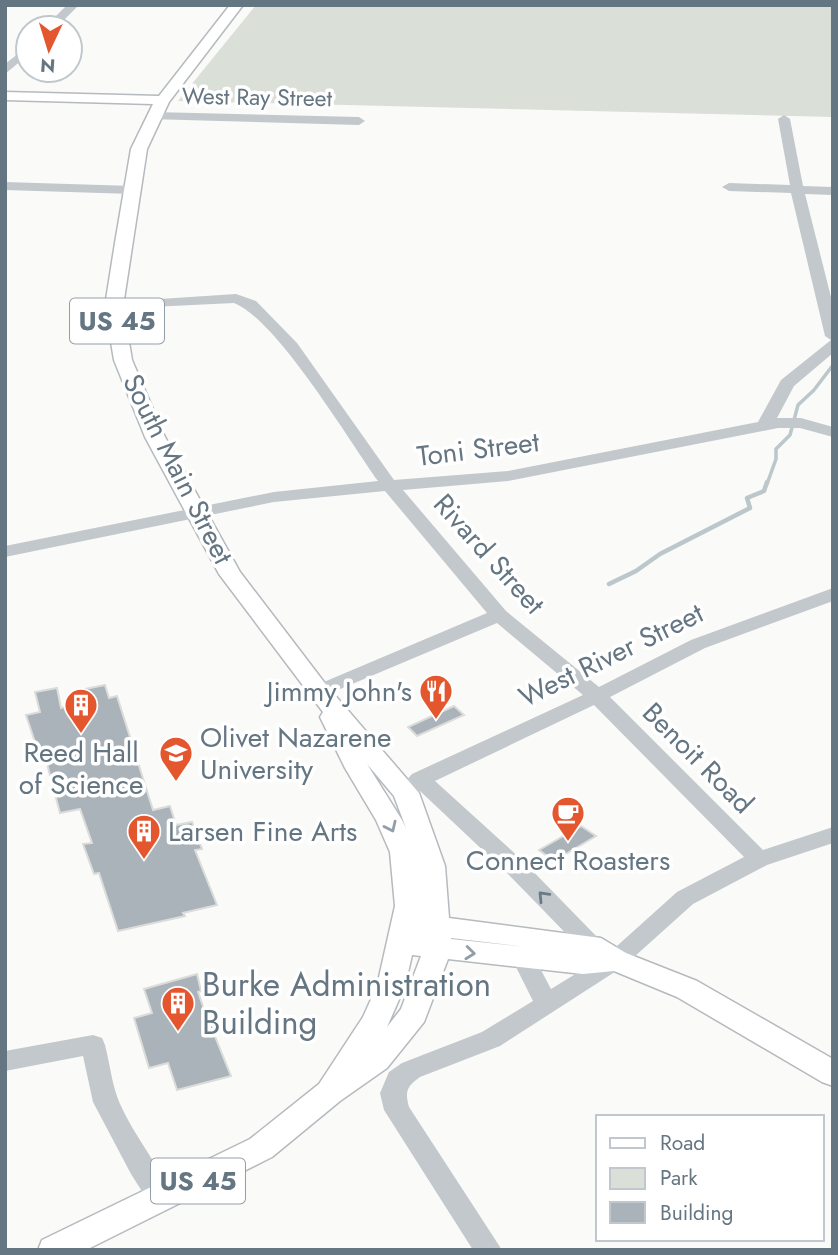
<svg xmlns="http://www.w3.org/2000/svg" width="838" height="1255" font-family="Jost,sans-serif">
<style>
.green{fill:#dadfd7}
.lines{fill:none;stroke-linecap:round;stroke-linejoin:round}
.stream-far1{stroke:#bbc7cb;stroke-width:3.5}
.stream{stroke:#bbc7cb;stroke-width:4.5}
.building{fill:#aab3b9;stroke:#dcdcda;stroke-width:2}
.major-casing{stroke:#b5babe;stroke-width:3}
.minor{fill:#c3c8cc;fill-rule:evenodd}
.major{fill:#fff;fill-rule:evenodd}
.oneway{stroke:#939fa8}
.oneway2{stroke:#6a7a87}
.labels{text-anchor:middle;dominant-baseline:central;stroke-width:7;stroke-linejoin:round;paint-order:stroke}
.far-street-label{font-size:23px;fill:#657683;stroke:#fff}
.shield{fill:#fff;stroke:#939fa8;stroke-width:2}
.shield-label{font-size:26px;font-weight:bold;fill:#657683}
.street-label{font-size:28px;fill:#657683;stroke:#fff}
.poi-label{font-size:28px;fill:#657683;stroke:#fff;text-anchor:start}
.near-poi-label{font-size:33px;fill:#657683;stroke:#fff;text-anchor:start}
</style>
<rect width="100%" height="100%" fill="#fafaf8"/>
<polygon class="green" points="256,5 833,5 833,117 178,101"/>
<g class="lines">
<polyline class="stream-far1" points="767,484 776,459 776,449 790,435 798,405 814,390 833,365"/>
<polyline class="stream" points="609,584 636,571 660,554 750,508 747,498 764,491 767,482"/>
</g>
<g class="building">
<polygon points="105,685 109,698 117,696 153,810 170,806 176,825 192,822 202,849 195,850 217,905 183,913 185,916 118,931 99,873 94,874 83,844 92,843 80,809 60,813 45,756 40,757 26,715 40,712 35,692 57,688 61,708 88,702 85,689"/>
<polygon points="454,706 464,715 417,736 408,727"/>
<polygon points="581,826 596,836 554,861 539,850"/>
<polygon points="197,974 201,991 198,992 206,1015 214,1013 221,1032 214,1034 231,1076 177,1090 168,1063 149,1068 134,1018 152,1013 144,989"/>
</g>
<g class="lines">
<defs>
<path id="major" d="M230 5H243L169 102 147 149 123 306 132 360 165 437 240 572 327 686 419 793 445 866 449 918 601 938 626 953 697 981 833 1059V1086L822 1082 677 997 614 971 583 974 448 959 424 1022 387 1068 340 1101 272 1157 86 1250H38L42 1240 250 1139 319 1084 363 1017 377 986 395 906 390 852 376 820 345 768 320 717 323 712 219 574 145 437 114 360 105 306 115 243 131 149 153 104 5 100V92L159 96ZM367 764 394 796 406 828 402 820ZM451 938 526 947 451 939ZM412 955 421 956 401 1009 387 1027 405 986Z"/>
</defs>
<use href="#major" class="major-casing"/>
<g class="minor">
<polygon points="67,5 79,5 56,28 44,28"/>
<polygon points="28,46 28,55 5,74 5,64"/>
<polygon points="153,112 359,117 365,121 359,125 149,119 149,113"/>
<path d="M784 115 790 119 803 186 833 187V195L805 194 833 305V353L794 386 777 418H801L833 427V437L800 428H778L508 481 403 490 506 611 599 687 691 640 833 588V601L705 648 610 697 763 850 833 827V843L767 865 693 904 624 966 500 1046 420 1077C406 1087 405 1092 409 1107L502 1250H473L384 1110 380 1093 389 1072 402 1063 482 1032 533 1001 512 959 516 953 524 950 532 953 551 989 608 954 677 892 744 857 594 705 435 781 522 860 599 939 603 945 599 951 591 954 583 951 506 872 420 791C413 799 409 801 398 798L395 793 412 774 583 695 497 623 326 695H312L309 691 312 687 487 613 385 491 274 502 5 557V546L274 492 378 481C348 439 277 320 234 303L109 309 107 306 114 302 236 294 256 301 297 343 394 480 508 471 758 422 781 380 831 340 825 336 791 193 729 191 722 187 729 183 790 185 778 119Z"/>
<polygon points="5,182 133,186 140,190 133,194 5,190"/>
<path d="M93 1035 102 1038 105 1045C110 1064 112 1086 120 1104 135 1137 159 1166 175 1199L172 1207 162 1210 152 1207 131 1174 93 1102 83 1056 5 1071V1051Z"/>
</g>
<use href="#major" class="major"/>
</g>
<defs><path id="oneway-chevron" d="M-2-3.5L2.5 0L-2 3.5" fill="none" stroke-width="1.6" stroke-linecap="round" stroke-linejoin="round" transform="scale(1.75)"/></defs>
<g class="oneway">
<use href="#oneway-chevron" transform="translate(391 827) rotate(65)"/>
<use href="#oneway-chevron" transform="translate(470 953) rotate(6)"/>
</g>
<use class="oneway2" href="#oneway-chevron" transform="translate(543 896) rotate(-134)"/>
<defs>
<symbol id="restaurant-pin" viewBox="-11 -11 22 30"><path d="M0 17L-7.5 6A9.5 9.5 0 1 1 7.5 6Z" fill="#e4572e" stroke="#fff"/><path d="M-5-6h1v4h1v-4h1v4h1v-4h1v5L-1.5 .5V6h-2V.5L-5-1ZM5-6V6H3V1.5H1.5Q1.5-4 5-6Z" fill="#fff"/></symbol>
<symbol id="building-pin" viewBox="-11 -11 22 30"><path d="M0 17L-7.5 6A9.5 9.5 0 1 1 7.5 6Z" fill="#e4572e" stroke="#fff"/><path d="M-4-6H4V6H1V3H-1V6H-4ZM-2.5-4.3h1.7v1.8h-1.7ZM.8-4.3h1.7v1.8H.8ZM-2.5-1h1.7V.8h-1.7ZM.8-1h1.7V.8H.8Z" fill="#fff"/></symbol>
<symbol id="university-pin" viewBox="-11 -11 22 30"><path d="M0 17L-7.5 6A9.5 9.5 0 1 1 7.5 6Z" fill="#e4572e" stroke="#fff"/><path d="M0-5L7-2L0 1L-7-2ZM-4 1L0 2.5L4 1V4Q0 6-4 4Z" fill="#fff"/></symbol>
<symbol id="cafe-pin" viewBox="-11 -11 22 30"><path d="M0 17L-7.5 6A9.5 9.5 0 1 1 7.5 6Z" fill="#e4572e" stroke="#fff"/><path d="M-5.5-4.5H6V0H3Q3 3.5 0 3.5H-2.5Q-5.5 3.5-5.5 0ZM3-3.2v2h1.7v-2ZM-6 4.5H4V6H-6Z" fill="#fff"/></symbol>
</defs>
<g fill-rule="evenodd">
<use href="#restaurant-pin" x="417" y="672" width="38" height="52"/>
<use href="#building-pin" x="62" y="686" width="38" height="52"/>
<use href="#university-pin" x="157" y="734" width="38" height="52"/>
<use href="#cafe-pin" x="549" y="794" width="38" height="52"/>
<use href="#building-pin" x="125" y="812" width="38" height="52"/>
<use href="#building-pin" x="159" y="984" width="38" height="52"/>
</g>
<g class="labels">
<g class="far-street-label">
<text transform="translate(257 97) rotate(1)">West Ray Street</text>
</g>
<g class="shield">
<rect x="70" y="298.5" width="94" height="45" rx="5"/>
<rect x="151" y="1158.5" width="94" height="45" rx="5"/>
</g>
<g class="shield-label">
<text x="117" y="321">US 45</text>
<text x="198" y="1181">US 45</text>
</g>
<g class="street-label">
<text transform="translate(478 449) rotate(-7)">Toni Street</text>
<text transform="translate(178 469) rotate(63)">South Main Street</text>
<text transform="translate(489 554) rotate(48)">Rivard Street</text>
<text transform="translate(611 655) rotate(-26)">West River Street</text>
<text transform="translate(698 758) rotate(45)">Benoit Road</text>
</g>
<g class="poi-label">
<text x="412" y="691" text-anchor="end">Jimmy John's</text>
<text x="200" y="737">Olivet Nazarene<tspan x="200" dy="32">University</tspan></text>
<text x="81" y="752" text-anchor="middle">Reed Hall<tspan x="81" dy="32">of Science</tspan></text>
<text x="168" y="831">Larsen Fine Arts</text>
<text x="568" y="860" text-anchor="middle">Connect Roasters</text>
</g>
<g class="near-poi-label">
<text x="202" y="984">Burke Administration<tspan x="202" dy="38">Building</tspan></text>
</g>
</g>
<rect width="838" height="1255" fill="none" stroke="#657683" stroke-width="14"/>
<rect x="596" y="1115" width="228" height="126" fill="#ffffff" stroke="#c1c8cd" stroke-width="2"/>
<rect x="610" y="1138" width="35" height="10" fill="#ffffff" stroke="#c1c8cd" stroke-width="2"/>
<text x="660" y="1150" font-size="21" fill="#657683">Road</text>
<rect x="610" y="1168" width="35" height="21" fill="#dadfd7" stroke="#c1c8cd" stroke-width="2"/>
<text x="660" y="1185" font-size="21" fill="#657683">Park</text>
<rect x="610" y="1202" width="35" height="21" fill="#aab3b9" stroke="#c1c8cd" stroke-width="2"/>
<text x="660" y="1220" font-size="21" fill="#657683">Building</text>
<g transform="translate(49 49) rotate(184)"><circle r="33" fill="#ffffff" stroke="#c1c8cd" stroke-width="2"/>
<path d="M0-5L12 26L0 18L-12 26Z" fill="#e4572e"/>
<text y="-10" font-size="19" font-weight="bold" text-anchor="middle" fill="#657683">N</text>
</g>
</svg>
